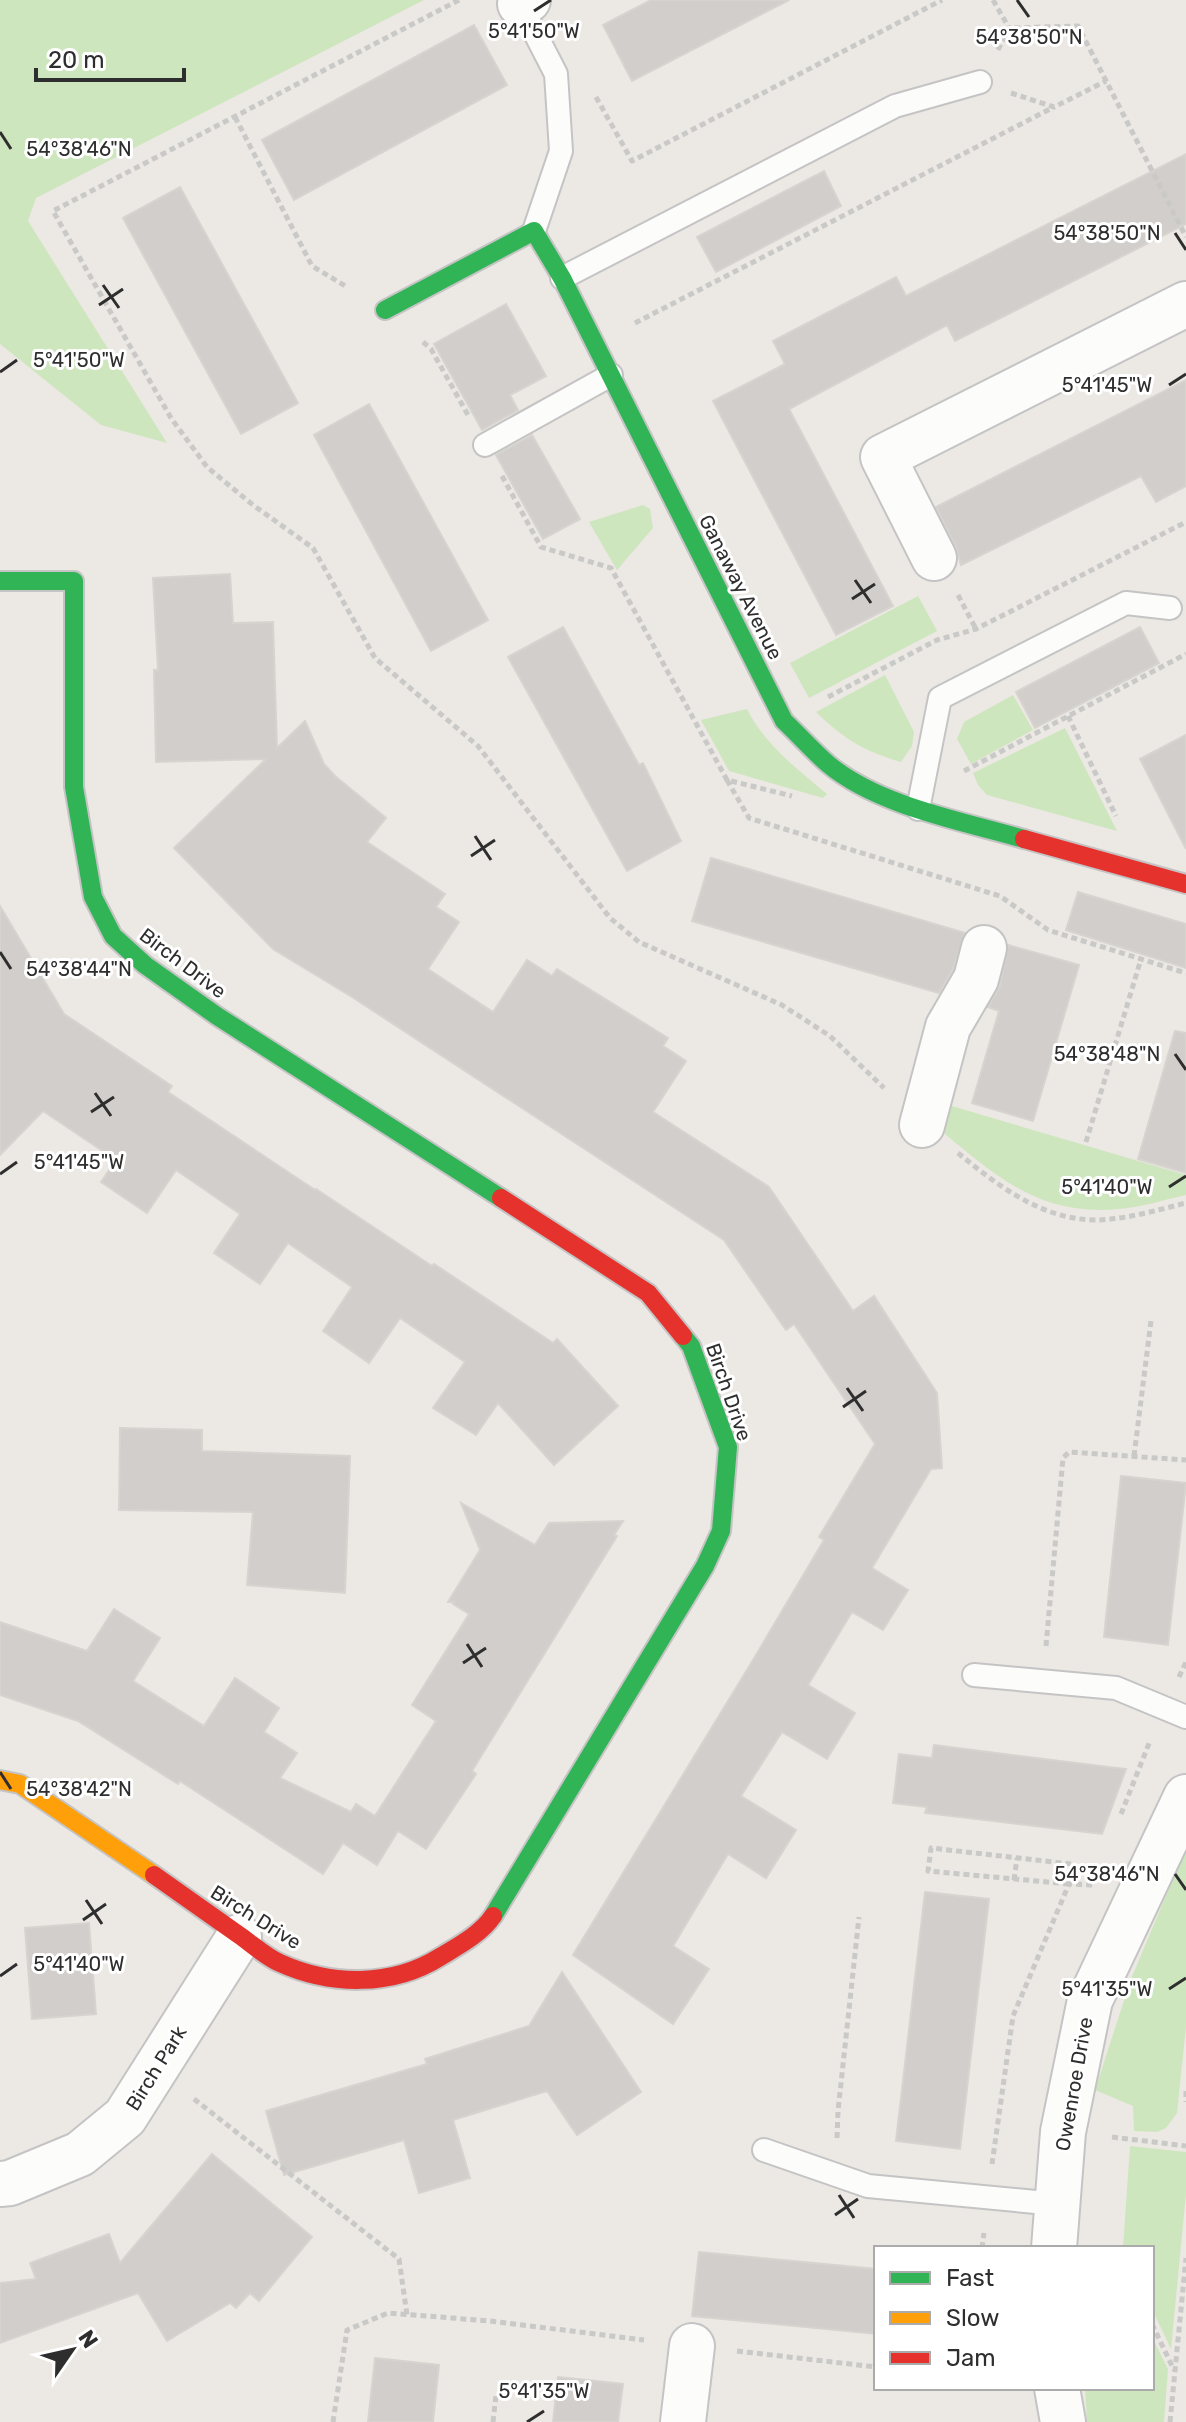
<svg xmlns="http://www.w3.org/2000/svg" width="1186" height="2422" font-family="Rubik,sans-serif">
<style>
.green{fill:#cee6be}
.building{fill:#d1cecb;stroke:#d7d4d0;stroke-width:2}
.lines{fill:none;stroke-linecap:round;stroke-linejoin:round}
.lane-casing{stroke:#c5c4c5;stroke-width:26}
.street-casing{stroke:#c5c4c5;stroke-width:48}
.fast-casing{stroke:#c5c4c5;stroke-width:22}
.slow-casing{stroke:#c5c4c5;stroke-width:22}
.jam-casing{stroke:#c5c4c5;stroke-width:22}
.path{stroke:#c9c9c8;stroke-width:5;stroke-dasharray:6 4;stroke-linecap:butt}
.lane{stroke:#fcfcfb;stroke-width:22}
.street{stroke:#fcfcfb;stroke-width:44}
.fast{stroke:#30b455;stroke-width:18}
.slow{stroke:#ff9f0a;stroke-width:18}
.jam{stroke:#e5322d;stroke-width:18}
.ticks{fill:none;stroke:#2e2e2e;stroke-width:3}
.labels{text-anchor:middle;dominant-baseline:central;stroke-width:6;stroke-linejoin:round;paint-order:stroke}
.street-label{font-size:20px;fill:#2e2e2e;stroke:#fff}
.ticks-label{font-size:20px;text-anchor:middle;fill:#2e2e2e;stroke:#fff;stroke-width:6;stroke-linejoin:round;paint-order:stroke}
</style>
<rect width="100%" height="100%" fill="#ece8e4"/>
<g class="green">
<polygon points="0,0 424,0 36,198 28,221 167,443 101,425 0,344"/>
<polygon points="643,505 650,509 653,528 617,570 589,522"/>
<polygon points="918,596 937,631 809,698 790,663"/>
<path d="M885 675 914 732 912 746 901 762C863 751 844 739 816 712Z"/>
<polygon points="1013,695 1033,730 971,764 957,739 964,722"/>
<path d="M747 709C765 745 796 768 827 794L823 798 729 771 701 720Z"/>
<polygon points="1065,728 1117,831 987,795 978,785 973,773"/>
<path d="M938 1102 1186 1175V1195C1164 1200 1142 1207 1119 1209 1037 1217 994 1174 934 1125Z"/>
<polygon points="1186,1848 1186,2027 1177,2113 1166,2128 1157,2132 1134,2131 1133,2106 1095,2090 1131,1979"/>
<polygon points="1130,2146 1186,2152 1186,2194 1171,2349 1152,2309 1152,2248 1123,2248"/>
<polygon points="1152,2337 1168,2369 1164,2422 1087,2422 1085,2388 1152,2388"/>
</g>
<g class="building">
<polygon points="651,0 789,0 632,81 603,25"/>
<polygon points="474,25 507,85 294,200 262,140"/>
<polygon points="1186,154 1186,224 955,341 947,325 789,409 893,606 836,635 713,401 785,364 773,341 896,277 906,296"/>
<polygon points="824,171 841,206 716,272 697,237"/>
<polygon points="180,187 298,403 241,434 123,218"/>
<polygon points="506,304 546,376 510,395 518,410 482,430 434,344"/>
<polygon points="1186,380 1186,486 1156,502 1141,476 961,565 956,547 936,507"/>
<polygon points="369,404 488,620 431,651 314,435"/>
<polygon points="532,435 580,519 543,539 496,455"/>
<polygon points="230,574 233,623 273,622 277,748 305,721 324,764 335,776 386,818 367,842 445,894 436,907 459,922 428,969 493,1012 527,960 552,976 557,969 668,1038 663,1046 686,1061 653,1112 769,1187 853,1311 874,1296 937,1393 942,1468 931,1469 872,1568 908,1590 883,1630 852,1612 808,1685 855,1713 827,1759 782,1732 741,1796 796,1830 766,1878 728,1854 673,1946 709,1969 673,2024 573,1955 753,1660 824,1540 819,1537 875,1444 794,1324 786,1330 724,1240 352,997 273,949 174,848 266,759 156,762 154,670 158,670 153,578"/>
<polygon points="563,627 639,765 643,763 681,841 627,871 508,657"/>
<polygon points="1140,627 1159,663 1035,728 1016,692"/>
<polygon points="1186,735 1186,849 1140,759"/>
<polygon points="711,858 965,933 953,969 939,993 692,921"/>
<polygon points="1078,892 1186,924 1186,968 1066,930"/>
<polygon points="0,906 64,1014 172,1086 168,1092 315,1190 316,1189 432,1266 434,1264 553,1343 557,1339 618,1406 554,1465 498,1403 476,1435 433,1408 465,1362 400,1318 369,1363 323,1331 352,1287 288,1243 260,1284 214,1253 240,1214 176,1170 147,1213 101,1182 116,1160 43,1111 0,1155"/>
<polygon points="1008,945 1079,965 1033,1121 972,1103 999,1011 988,1007 1000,986"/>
<polygon points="1175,1031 1186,1033 1186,1173 1138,1159"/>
<polygon points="120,1428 202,1430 202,1451 350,1456 345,1593 247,1585 253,1512 119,1510"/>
<polygon points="1121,1476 1186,1483 1168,1645 1104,1637"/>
<polygon points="461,1503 535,1545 549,1523 623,1521 614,1535 617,1536 472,1771 476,1774 426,1849 398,1831 377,1865 343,1843 323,1874 180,1781 178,1784 78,1721 0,1695 0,1622 87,1651 114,1609 160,1638 133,1681 204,1726 235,1678 279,1708 264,1732 297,1753 280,1778 351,1812 356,1804 375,1816 436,1721 412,1705 469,1614 453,1604 454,1602 448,1602 480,1550"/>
<polygon points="934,1745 1052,1760 1126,1769 1102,1834 925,1813 927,1807 893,1803 899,1754 932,1758"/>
<polygon points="925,1892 989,1899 960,2149 896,2141"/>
<polygon points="89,1923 96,2014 32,2019 25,1928"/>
<polygon points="562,1972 641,2092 577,2135 547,2091 453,2120 470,2178 419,2193 404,2140 284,2175 266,2111 427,2064 425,2059 529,2026"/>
<polygon points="212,2154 312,2237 259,2301 250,2293 236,2308 230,2303 167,2341 138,2293 0,2343 0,2283 36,2279 30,2263 109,2234 120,2263"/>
<polygon points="699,2252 876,2269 876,2334 692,2316"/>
<polygon points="375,2358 439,2365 433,2422 368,2422"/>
<polygon points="558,2377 623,2384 618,2422 553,2422"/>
</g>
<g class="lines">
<defs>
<g id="lane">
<polyline points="518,0 556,74 561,151 534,231"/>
<polyline points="562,278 895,106 980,82"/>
<polyline points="485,445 611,375"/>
<polyline points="918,809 940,698 1126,603 1170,608"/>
<polyline points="974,1675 1116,1688 1186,1717"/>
<polyline points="764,2150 868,2186 1057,2204"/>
</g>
<g id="street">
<polyline points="520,4 528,0"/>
<polyline points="934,558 883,457 1186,304"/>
<polyline points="922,1125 948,1027 976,979 984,948"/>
<polyline points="0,2184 10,2183 80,2154 125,2117 239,1937"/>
<polyline points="1054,2248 1063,2132 1090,2000 1186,1797"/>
<polyline points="1057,2388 1063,2422"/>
<polyline points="683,2422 692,2346"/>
</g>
<g id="fast">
<path d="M385 310 534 231 562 278 784 721C799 735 813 751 828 764 878 806 962 821 1024 839"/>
<polyline points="0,581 74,581 74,787 93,897 113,936 145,965 217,1016 501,1198"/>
<polyline points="493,1916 705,1566 721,1531 728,1447 691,1346 683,1336"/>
</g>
<polyline id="slow" points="0,1780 20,1784 154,1875"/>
<g id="jam">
<polyline points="1024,839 1186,884"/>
<polyline points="501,1198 648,1293 683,1336"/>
<path d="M154 1875C182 1895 211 1915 239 1935 252 1944 266 1957 280 1963 331 1986 392 1987 440 1957 458 1946 481 1934 493 1916"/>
</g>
</defs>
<use href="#lane" class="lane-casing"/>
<use href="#street" class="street-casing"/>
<use href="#fast" class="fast-casing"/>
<use href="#slow" class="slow-casing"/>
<use href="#jam" class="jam-casing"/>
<g class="path">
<polyline points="459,0 53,211 171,418 207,467 253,505 313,548 375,658 478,746 610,918 639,942 782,1005 830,1036 884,1088"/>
<polyline points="993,0 1009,28"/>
<polyline points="998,50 1009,28 1078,26 1186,237"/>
<polyline points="1011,93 1054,107 1106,81"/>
<polyline points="596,97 632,161 942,0"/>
<polyline points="235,117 312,266 347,287"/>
<polyline points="635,323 1054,107"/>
<polyline points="423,342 431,349 468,415"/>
<polyline points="502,476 541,547 611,568 727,780 792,796"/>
<polyline points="958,595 976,629"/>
<polyline points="828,697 937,640 976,629 1186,522"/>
<polyline points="1068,716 1116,816"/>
<polyline points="964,771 1186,654"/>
<polyline points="727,780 749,818 1000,896 1048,930 1186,973"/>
<polyline points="1086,1142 1141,959"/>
<path d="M958 1153C997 1185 1041 1219 1094 1220 1125 1220 1157 1210 1186 1203"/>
<polyline points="1134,1456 1151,1321"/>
<polyline points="1046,1646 1063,1458 1069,1452 1186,1460"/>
<polyline points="1179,1677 1186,1662"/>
<polyline points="1121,1814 1150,1741"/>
<polyline points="1014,1880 1017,1858"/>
<polyline points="1069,1884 928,1871 931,1848 1071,1864"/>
<polyline points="1186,2091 1186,2102"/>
<polyline points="194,2099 399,2259 407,2315"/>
<polyline points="1112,2137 1186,2146"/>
<polyline points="837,2138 838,2111 859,1917"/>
<polyline points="992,2164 1013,2016 1069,1884 1094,1885"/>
<polyline points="982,2248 984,2233"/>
<polyline points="1152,2324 1174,2370"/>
<polyline points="737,2351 876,2367"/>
<polyline points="333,2422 347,2330 388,2313 490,2321 644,2340"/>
<polyline points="493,2422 496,2395"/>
<polyline points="1170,2422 1186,2258"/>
</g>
<use href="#lane" class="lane"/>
<use href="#street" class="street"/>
<use href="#fast" class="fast"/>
<use href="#slow" class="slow"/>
<use href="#jam" class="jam"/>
</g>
<path class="ticks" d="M1017 0 1029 17M534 11 551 0M0 132 11 149M1175 233 1186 250M103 285 119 308M99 305 123 289M0 372 17 360M1169 385 1186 374M855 580 871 603M852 599 875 584M475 836 491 860M471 856 495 840M0 952 11 969M1175 1054 1186 1070M95 1093 111 1116M91 1112 114 1097M0 1174 17 1162M1169 1187 1186 1176M847 1388 863 1411M843 1407 866 1391M467 1644 482 1667M463 1663 486 1648M0 1772 11 1789M1175 1874 1186 1890M86 1900 102 1924M83 1920 106 1904M0 1976 17 1964M1169 1989 1186 1978M839 2195 854 2218M835 2215 858 2199M527 2422 544 2411"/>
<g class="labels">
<g class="street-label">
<text transform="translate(741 587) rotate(63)">Ganaway Avenue</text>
<text transform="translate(183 963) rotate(37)">Birch Drive</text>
<text transform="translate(729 1392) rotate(71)">Birch Drive</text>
<text transform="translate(256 1917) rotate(32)">Birch Drive</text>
<text transform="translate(156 2068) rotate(-58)">Birch Park</text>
<text transform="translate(1074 2084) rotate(-80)">Owenroe Drive</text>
</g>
</g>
<g class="ticks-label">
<text x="534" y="38">5°41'50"W</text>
<text x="1029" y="44">54°38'50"N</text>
<text x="79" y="156">54°38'46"N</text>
<text x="1107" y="240">54°38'50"N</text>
<text x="79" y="367">5°41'50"W</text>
<text x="1107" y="392">5°41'45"W</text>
<text x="79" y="976">54°38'44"N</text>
<text x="1107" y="1061">54°38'48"N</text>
<text x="79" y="1169">5°41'45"W</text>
<text x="1107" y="1194">5°41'40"W</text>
<text x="79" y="1796">54°38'42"N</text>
<text x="1107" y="1881">54°38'46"N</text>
<text x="79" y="1971">5°41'40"W</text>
<text x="1107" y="1996">5°41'35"W</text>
<text x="544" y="2398">5°41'35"W</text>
</g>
<rect x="874" y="2246" width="280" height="144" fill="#ffffff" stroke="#ababab" stroke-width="2"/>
<rect x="890" y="2272" width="40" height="12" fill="#30b455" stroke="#ababab" stroke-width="2"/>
<text x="946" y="2286" font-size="24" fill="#2e2e2e">Fast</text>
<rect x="890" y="2312" width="40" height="12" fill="#ff9f0a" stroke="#ababab" stroke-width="2"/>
<text x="946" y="2326" font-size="24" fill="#2e2e2e">Slow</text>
<rect x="890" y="2352" width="40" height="12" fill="#e5322d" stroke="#ababab" stroke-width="2"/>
<text x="946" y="2366" font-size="24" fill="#2e2e2e">Jam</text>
<g transform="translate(72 2350) rotate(56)" stroke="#ffffff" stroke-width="6" paint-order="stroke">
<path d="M0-6L14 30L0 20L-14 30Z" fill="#2e2e2e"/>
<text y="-12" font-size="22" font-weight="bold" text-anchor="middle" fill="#2e2e2e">N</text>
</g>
<path d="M36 68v12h148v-12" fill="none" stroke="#2e2e2e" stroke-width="4"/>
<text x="48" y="68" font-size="24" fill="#2e2e2e" stroke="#ffffff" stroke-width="6" paint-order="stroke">20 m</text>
</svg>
